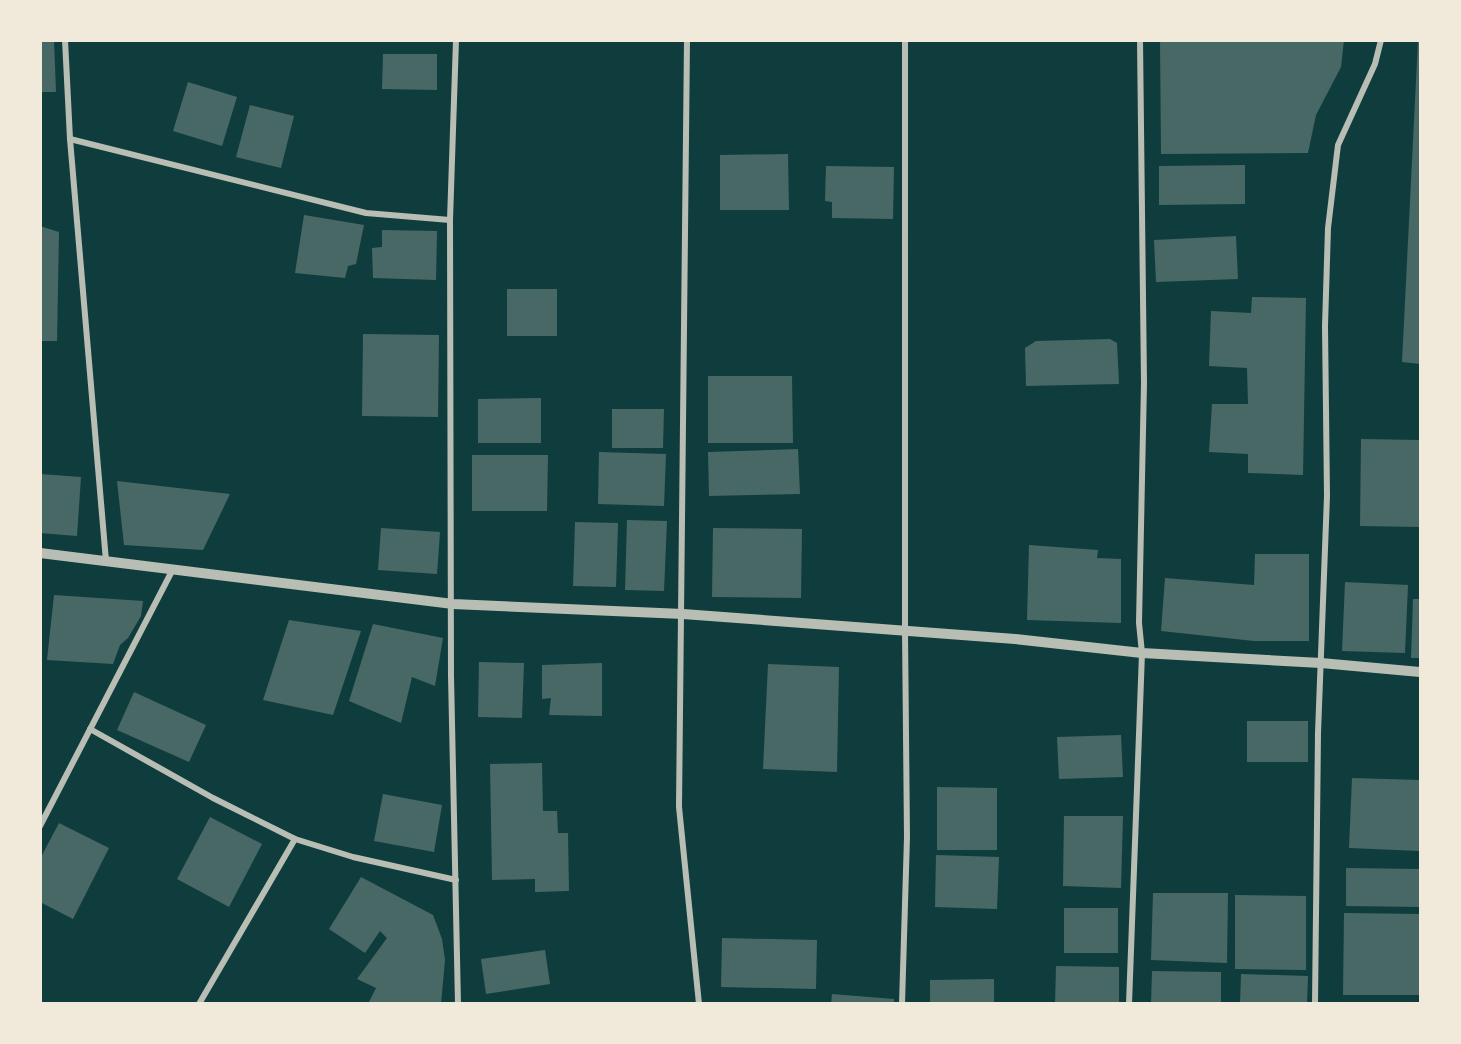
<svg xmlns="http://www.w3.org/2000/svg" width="1461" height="1044" font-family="Barlow,sans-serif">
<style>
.building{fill:#486865}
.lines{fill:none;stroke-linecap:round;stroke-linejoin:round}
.minor{stroke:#b8beb3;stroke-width:6}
.tertiary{stroke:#b8beb3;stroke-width:10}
</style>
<rect width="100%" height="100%" fill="#0f3d3e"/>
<g class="building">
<polygon points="40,40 54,40 56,92 40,92"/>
<polygon points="1160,40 1344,40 1341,67 1316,115 1308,153 1161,154"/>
<polygon points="1418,40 1420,40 1420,364 1402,362"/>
<polygon points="383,54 437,54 437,90 382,89"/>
<polygon points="188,82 237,97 222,146 173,131"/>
<polygon points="250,105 294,116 281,168 236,157"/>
<polygon points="788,154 789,210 720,210 720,155"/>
<polygon points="1245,165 1245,204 1159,205 1159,166"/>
<polygon points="826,166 894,167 893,219 832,218 832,202 825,201"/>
<polygon points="304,215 364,225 356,264 348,266 345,278 295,273"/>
<polygon points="40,226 59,232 57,341 40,341"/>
<polygon points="382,230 437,231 436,280 373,278 372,248 382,247"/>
<polygon points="1236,236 1238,279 1156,282 1154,240"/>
<rect x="507" y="289" width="50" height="47"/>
<polygon points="1252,297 1306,298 1303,475 1248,473 1248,454 1209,452 1212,404 1248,404 1247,368 1209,366 1211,311 1251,313"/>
<polygon points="363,334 439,335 438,417 362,416"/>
<polygon points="1110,339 1117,343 1119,384 1026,386 1025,348 1036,341"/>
<polygon points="708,376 792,376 793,443 708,443"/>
<polygon points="541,398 541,443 478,443 478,399"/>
<polygon points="612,409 664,409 663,448 612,448"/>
<polygon points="1361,439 1420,440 1420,527 1360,526"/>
<polygon points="798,449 800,494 709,496 708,452"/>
<polygon points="599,452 666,454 664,506 598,504"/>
<polygon points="472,455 548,455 547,511 472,511"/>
<polygon points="40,474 81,477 77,536 40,533"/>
<polygon points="117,481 230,494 203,550 124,545"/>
<polygon points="627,520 667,521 664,591 625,590"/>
<polygon points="575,522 618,523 616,587 573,586"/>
<polygon points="381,528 440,532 437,574 378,570"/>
<polygon points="713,528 802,529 801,598 712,597"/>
<polygon points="1029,545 1098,550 1097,558 1121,559 1121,623 1027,620"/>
<polygon points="1255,554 1309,554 1309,641 1254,641 1161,631 1165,578 1254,585"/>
<polygon points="1345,582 1408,585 1405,653 1342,651"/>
<polygon points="54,595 143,601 141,616 128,638 120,645 113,664 47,660"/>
<polygon points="1413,599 1420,599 1420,658 1411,658"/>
<polygon points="289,620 361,631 333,715 263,700"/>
<polygon points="373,624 443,638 435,686 412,677 401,723 349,701"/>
<polygon points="479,662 524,663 522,718 478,717"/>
<polygon points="602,663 602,716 549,715 551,698 542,699 542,665"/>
<polygon points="768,664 839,667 837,772 763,769"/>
<polygon points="134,692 206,725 189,762 117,730"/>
<rect x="1247" y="721" width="61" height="41"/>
<polygon points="1121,735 1123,777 1059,779 1057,737"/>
<polygon points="542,763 543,811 557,811 558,833 568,833 569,891 535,892 535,879 492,880 490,764"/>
<polygon points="1352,778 1420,780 1420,851 1349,848"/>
<polygon points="937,787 997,788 997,850 937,850"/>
<polygon points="383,794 442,805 434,852 374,841"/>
<polygon points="1064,816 1123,816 1121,888 1063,886"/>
<polygon points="210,817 262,844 229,907 177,879"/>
<polygon points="59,823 109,848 73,919 40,902 40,859"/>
<polygon points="936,855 999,857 997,909 935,907"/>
<polygon points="1346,868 1420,869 1420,907 1346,906"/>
<polygon points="361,877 433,915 442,939 445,960 441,1004 368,1004 376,988 357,979 387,938 380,931 365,953 329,929"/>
<polygon points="1153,893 1228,893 1227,963 1151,960"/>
<polygon points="1235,895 1306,896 1306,970 1235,969"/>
<rect x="1064" y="908" width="54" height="45"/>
<polygon points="1344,913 1420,914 1420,995 1343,995"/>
<polygon points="722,938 817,940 816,989 721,987"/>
<polygon points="545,950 550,984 486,994 481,959"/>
<polygon points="1056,966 1119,967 1119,1004 1055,1004"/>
<polygon points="1152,971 1221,972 1221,1004 1151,1004"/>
<polygon points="1241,974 1308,976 1307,1004 1240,1004"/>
<polygon points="994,979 994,1004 930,1004 930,980"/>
<polygon points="832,994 894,999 894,1004 831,1004"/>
</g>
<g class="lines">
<g class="minor">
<polyline points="65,40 70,139 106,561"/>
<polyline points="456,40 450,220 451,676 458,1004"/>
<polyline points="687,40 679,807 699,1004"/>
<polyline points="70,139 366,213 450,220"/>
<polyline points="90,729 213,798 295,839 353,857 456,880"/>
<polyline points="40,826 172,571"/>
<polyline points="199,1004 295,839"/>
<polyline points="902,1004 907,837 905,631 905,40"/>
<polyline points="1129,1004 1142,653 1139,623 1144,383 1140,40"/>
<polyline points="1315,1004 1318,733 1327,496 1325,326 1328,228 1338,145 1375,64 1381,40"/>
</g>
<polyline class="tertiary" points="40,553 453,604 683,614 1015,639 1142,653 1321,663 1420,672"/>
</g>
<rect width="1461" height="1044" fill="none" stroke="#f1e9da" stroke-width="84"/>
</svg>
